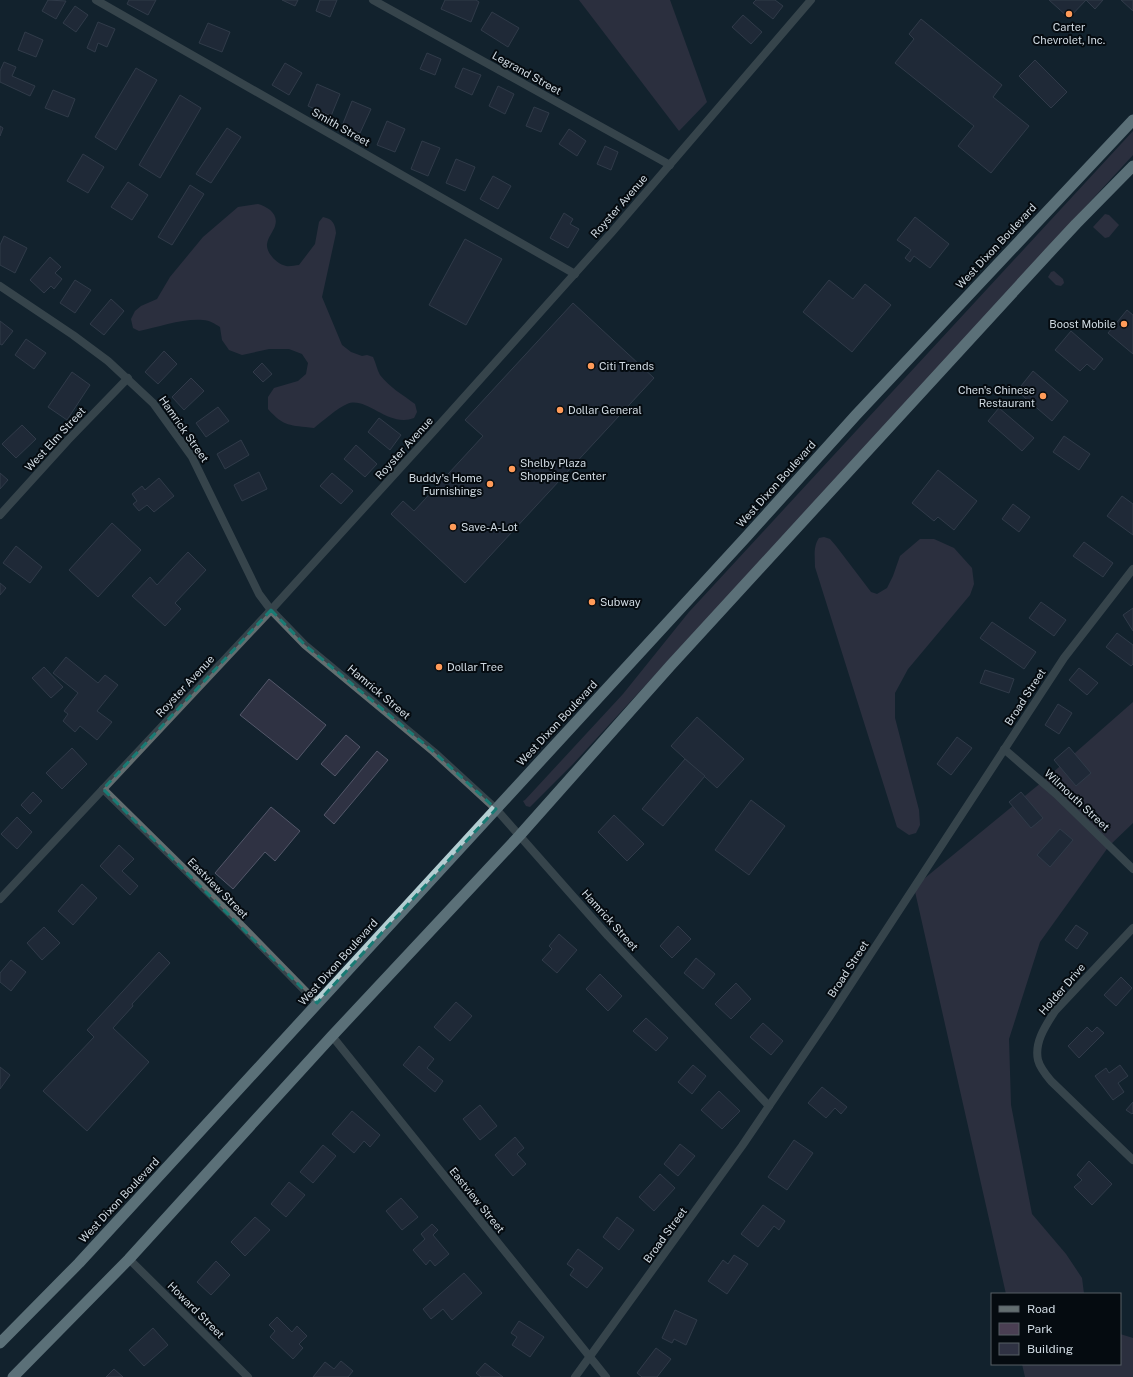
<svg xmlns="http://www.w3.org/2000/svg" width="1133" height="1377" font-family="'Public Sans',sans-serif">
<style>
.green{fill:#4a3f53}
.building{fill:#2f3243;stroke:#54586a}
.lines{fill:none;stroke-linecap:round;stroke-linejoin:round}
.minor{stroke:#636e70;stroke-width:8}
.trunk{stroke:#b4ced2;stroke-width:11}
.marked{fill:none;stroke:#197b74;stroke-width:3;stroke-dasharray:8 5;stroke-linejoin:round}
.poi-dot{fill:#ff9b59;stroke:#050b10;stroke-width:1.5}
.labels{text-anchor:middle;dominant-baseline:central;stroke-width:4;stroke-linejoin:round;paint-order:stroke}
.poi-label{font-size:11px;fill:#d2dce4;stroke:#050b10;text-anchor:start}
.street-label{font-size:11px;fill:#d2dce4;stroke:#050b10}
</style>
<rect width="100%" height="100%" fill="#13222e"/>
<g class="green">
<polygon points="579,0 670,0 707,102 679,131"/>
<polygon points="1133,131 1133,155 573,764 530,807 526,806 523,801 525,800 623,694 689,612"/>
<path d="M258 204C268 207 279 214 275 226 273 232 268 237 267 244 266 253 277 264 286 266 290 267 295 265 299 265L315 244 319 222 323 217C333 219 335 224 336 233L322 297 342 345 351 352 362 356 367 355 373 357C376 363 377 370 380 375 389 387 403 395 415 404L417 412 414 418C388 428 366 395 347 404 337 408 323 421 314 428 290 425 284 427 268 409V397L274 388 298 381 306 374 308 363 302 354 289 349H269L242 355 229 350 222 340 220 327C215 324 210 320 203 320 184 318 158 327 139 331L133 328 131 319 135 311 141 306 157 299 170 277 203 237 238 207Z"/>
<polygon points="1105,214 1109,215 1119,225 1109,237 1105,238 1093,227"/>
<polygon points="1054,271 1063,279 1064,283 1061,286 1056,285 1048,277 1051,272"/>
<path d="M824 537 830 539 836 546 871 592 877 594 887 588 893 576 900 556 920 539H934L954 548 972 568 974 584 970 595 908 669 895 693V718L919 810 920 825 916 833 909 835 897 827 815 567C815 556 813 547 819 538Z"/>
<polygon points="1133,702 1133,823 1109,846 1040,942 1009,1039 1011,1105 1032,1214 1066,1254 1082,1278 1084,1294 1006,1294 914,887 1042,782"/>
<polygon points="1120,1334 1133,1338 1133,1377 1025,1377 1022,1364 1120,1364"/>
</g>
<g class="building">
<polygon points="48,0 66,1 56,19 42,11"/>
<polygon points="129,0 156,0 148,15 127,4"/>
<polygon points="282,0 298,0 295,6"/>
<polygon points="320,0 337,0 330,17 316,11"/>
<polygon points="445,0 476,0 479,2 471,22 441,9"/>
<polygon points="756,0 775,0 783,6 773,19 753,3"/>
<polygon points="1049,0 1103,0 1095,9 1086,0 1069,18"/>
<polygon points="1121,0 1133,0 1133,11"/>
<polygon points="75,6 88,15 76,32 63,23"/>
<polygon points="492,12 519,28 508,47 481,30"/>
<polygon points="743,15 762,32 751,44 732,27"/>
<polygon points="921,19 1002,85 993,97 1029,126 991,173 958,146 974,126 895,63 914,39 909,34"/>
<polygon points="98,22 115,29 107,47 98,43 95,52 87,48"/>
<polygon points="208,23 230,32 222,52 199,43"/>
<polygon points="25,32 43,40 36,57 18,50"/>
<polygon points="427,53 441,59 435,75 420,69"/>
<polygon points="1035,60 1067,92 1051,108 1019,76"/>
<polygon points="4,62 16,67 12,76 35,86 30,96 0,82 0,71"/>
<polygon points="285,63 302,73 289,95 272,85"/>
<polygon points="136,68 157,80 116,150 95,137"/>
<polygon points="463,68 481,75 472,95 455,87"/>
<polygon points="317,84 340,94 331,116 308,106"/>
<polygon points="498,86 514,94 505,114 489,106"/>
<polygon points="53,90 75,99 68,117 45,108"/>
<polygon points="180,95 201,108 160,178 139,165"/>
<polygon points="352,101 371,109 360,133 342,126"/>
<polygon points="534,107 549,113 541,132 526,126"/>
<polygon points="387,121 405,129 395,152 377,145"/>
<polygon points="0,126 3,128 0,136"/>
<polygon points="227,128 241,137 211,183 196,174"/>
<polygon points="569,129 586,141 577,156 559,144"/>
<polygon points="422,141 440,148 428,176 411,169"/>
<polygon points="605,146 618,152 611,170 597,164"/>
<polygon points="83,154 104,167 88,193 67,181"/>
<polygon points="456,159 475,167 465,191 446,183"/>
<polygon points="493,176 511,186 498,209 480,199"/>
<polygon points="128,182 148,195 132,220 111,207"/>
<polygon points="190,185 204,194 172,245 158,237"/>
<polygon points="564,213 573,219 570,224 579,229 568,248 550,238"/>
<polygon points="915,217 949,244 930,268 914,256 910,262 905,258 911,250 897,240"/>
<polygon points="4,236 27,248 15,273 0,265 0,245"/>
<polygon points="465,239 502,259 466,325 429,305"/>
<polygon points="50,257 61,267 55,273 62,279 54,289 51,286 44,293 30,280"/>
<polygon points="75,280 91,290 75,313 60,303"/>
<polygon points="829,280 853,299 865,284 891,305 852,352 803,312"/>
<polygon points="111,299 124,311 104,335 90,324"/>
<polygon points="573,303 654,378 465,583 391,514 403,501 414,511 483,436 465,420"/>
<polygon points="1127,310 1133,315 1133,354 1108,333"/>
<polygon points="0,321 13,331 2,345 0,344"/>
<polygon points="1071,331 1103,359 1094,370 1087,364 1080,371 1055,350"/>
<polygon points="26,339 46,353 34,369 15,355"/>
<polygon points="164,351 177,364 158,384 145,372"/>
<polygon points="262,363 272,374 263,382 253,372"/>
<polygon points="1033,371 1068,401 1052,421 1017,391"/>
<polygon points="72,372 90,385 67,420 48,407"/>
<polygon points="191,378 204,391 184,410 172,397"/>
<polygon points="218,407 229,421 206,437 196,423"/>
<polygon points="999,408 1034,438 1022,451 988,421"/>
<polygon points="379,418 401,435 390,450 368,432"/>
<polygon points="22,425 36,439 16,458 2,444"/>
<polygon points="1064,436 1090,454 1079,470 1053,452"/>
<polygon points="241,440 249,455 225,469 217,454"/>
<polygon points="356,445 377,464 365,477 344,459"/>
<polygon points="938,470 977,501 954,530 938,517 934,521 912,503"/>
<polygon points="259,472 267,489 242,501 234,485"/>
<polygon points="0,473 8,480 0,489"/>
<polygon points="332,473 353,491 341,504 320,486"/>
<polygon points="159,478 174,496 154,512 147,505 139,511 133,504 137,501 132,494 142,486 145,490"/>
<polygon points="1122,496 1133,504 1133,535 1107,516"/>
<polygon points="1013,504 1030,517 1019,532 1002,519"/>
<polygon points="112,523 141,550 98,597 69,570"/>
<polygon points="1084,542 1113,563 1103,577 1073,556"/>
<polygon points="16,546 42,567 30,583 3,563"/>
<polygon points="188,552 206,570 175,603 181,609 165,626 132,596 150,577 157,585"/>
<polygon points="0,583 6,588 0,595"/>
<polygon points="1041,602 1066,620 1054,636 1029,618"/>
<polygon points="1133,608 1133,631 1123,615"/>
<polygon points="992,622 1036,652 1024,669 980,638"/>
<polygon points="1117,633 1133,645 1133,664 1131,666 1106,647"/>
<polygon points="66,657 98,683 105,675 118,685 97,711 112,722 97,740 80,726 75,732 63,721 68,714 64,711 78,693 53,673"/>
<polygon points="44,667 63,687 51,698 32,678"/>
<polygon points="1079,668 1098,683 1087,695 1069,680"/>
<polygon points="985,670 1014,679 1009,693 980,683"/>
<polygon points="269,679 326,725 297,760 240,715"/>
<polygon points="1058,704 1072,713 1059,734 1045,725"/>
<polygon points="697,717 744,759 717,788 671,746"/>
<polygon points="346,735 360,747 335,776 321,764"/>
<polygon points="957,737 972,748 951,775 937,764"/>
<polygon points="1069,747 1091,773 1076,786 1054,760"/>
<polygon points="72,748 87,764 62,789 46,773"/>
<polygon points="377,751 388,760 334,824 324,815"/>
<polygon points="685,759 705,776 663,826 642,809"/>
<polygon points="33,792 42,801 30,814 21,805"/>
<polygon points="1021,792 1043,818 1031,828 1009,802"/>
<polygon points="751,800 785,826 749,875 715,850"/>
<polygon points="271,807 300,831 275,861 265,852 233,889 215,873"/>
<polygon points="614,815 644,844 627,861 598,832"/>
<polygon points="17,817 32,832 17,849 1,834"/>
<polygon points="1060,829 1073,840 1050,867 1037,855"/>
<polygon points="119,845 134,859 122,871 138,886 130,895 100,866"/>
<polygon points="82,884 97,898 73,925 58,911"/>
<polygon points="1076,925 1088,933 1077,949 1065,940"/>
<polygon points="678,926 691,939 672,958 660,946"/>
<polygon points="44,927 60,943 42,960 27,943"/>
<polygon points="559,934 577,950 557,973 542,960 552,949 549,946"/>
<polygon points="159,952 170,963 132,1004 133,1006 113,1028 149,1062 87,1131 43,1091 94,1037 87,1030"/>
<polygon points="696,958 715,974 703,989 684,973"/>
<polygon points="11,960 26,972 11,991 0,982 0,973"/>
<polygon points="600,974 622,996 608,1011 586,989"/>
<polygon points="1121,977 1132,988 1116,1006 1104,995"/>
<polygon points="736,983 751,999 731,1019 715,1004"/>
<polygon points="456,1002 472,1016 450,1041 434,1027"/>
<polygon points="646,1018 668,1038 656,1051 633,1031"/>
<polygon points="763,1023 783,1041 771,1055 750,1037"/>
<polygon points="1087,1027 1092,1032 1097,1027 1104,1033 1079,1058 1068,1046"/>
<polygon points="419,1046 434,1059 427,1068 443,1081 435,1092 403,1065"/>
<polygon points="693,1065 706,1076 692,1094 678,1082"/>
<polygon points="1120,1065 1128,1076 1118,1083 1124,1092 1113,1100 1095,1076 1106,1068 1109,1073"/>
<polygon points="0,1067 10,1075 0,1089"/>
<polygon points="822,1087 847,1107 841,1114 835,1108 826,1118 808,1103"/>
<polygon points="719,1091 740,1111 722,1129 701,1110"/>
<polygon points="1133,1102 1133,1113 1132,1114 1126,1110"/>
<polygon points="480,1105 497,1126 480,1140 463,1119"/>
<polygon points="352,1111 380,1135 370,1147 364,1141 354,1153 332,1134"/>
<polygon points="515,1137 524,1148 517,1154 526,1164 513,1176 495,1155"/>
<polygon points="794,1140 813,1153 787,1190 768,1177"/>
<polygon points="680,1144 695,1156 678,1176 664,1164"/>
<polygon points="323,1145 336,1156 313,1183 300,1172"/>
<polygon points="1089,1161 1112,1184 1092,1205 1074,1187 1082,1180 1077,1175"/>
<polygon points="660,1174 675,1188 654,1211 639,1197"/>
<polygon points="289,1182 305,1195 286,1217 271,1204"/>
<polygon points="401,1198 418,1217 402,1230 386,1211"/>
<polygon points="763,1205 785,1221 779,1230 774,1226 758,1247 741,1234"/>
<polygon points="255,1217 270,1230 245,1256 231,1242"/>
<polygon points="617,1217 634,1230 619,1250 603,1237"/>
<polygon points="432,1224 438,1230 433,1235 449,1254 435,1266 430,1260 426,1265 413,1250 425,1239 421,1234"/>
<polygon points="578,1249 603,1268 587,1288 570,1275 574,1269 567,1264"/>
<polygon points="734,1255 748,1264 727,1294 708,1281 723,1260 728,1264"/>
<polygon points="216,1261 230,1275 211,1295 197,1282"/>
<polygon points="464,1273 482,1293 452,1320 443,1309 431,1319 423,1309"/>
<polygon points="675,1310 697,1320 686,1345 674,1339 672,1343 662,1338"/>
<polygon points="277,1317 292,1332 297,1326 307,1336 299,1344 303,1348 293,1359 270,1337 275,1331 269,1325"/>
<polygon points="519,1321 544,1337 530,1357 512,1345 517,1337 511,1333"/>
<polygon points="153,1328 168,1345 144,1366 129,1350"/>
<polygon points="656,1348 671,1359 657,1377 642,1377 637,1373"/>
<polygon points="341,1361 353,1371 348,1377 313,1377 325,1362 334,1369"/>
<polygon points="485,1363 503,1377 481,1377 476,1373"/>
<polygon points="114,1369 123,1377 106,1377"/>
</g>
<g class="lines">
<g class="minor">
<polyline points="96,0 575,274"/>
<polyline points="373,0 670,165"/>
<polyline points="0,286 73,335 108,361 153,403 192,457 259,594 271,610 305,645 434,752 496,809 608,936 769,1106"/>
<polyline points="0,515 68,440 128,378"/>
<polyline points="1004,749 1056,794 1133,869"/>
<polyline points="103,789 237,921 317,1003"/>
<polyline points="0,899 271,610 432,433 612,232 811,0"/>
<path d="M1133 928 1055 1011C1046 1025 1034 1042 1038 1060 1040 1068 1046 1075 1051 1081L1133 1160"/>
<polyline points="332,1036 606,1377"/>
<polyline points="129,1259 248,1377"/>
<polyline points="575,1377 742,1146 830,1016 1064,658 1133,569"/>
</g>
<g class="trunk">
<polyline points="0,1343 79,1263 747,536 856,415 1133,120"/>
<polyline points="13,1377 129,1259 332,1036 520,835 671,665 1049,253 1076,224 1133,166"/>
</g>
</g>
<path d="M0 0H1133V1377H0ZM271 610 305 645 434 752 496 809 317 1003 103 789Z" fill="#13222e" fill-opacity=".55" fill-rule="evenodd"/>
<path class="marked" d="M271 610 305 645 434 752 496 809 317 1003 103 789Z"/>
<g class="poi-dot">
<circle cx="1069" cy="14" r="4"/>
<circle cx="1124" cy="324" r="4"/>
<circle cx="591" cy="366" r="4"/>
<circle cx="1043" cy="396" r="4"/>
<circle cx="560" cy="410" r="4"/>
<circle cx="512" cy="469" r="4"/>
<circle cx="490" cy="484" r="4"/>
<circle cx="453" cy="527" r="4"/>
<circle cx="592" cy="602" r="4"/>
<circle cx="439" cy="667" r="4"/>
</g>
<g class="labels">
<g class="poi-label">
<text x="1069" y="27" text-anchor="middle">Carter<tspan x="1069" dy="13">Chevrolet, Inc.</tspan></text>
<text x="1116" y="324" text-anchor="end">Boost Mobile</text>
<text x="599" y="366">Citi Trends</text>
<text x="1035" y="390" text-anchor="end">Chen's Chinese<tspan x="1035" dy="13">Restaurant</tspan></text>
<text x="568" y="410">Dollar General</text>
<text x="520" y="463">Shelby Plaza<tspan x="520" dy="13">Shopping Center</tspan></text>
<text x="482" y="478" text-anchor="end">Buddy's Home<tspan x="482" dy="13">Furnishings</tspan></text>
<text x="461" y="527">Save-A-Lot</text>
<text x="600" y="602">Subway</text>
<text x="447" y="667">Dollar Tree</text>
</g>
<g class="street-label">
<text transform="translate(527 73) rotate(29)">Legrand Street</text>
<text transform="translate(341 127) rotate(30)">Smith Street</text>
<text transform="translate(619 206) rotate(-49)">Royster Avenue</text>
<text transform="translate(996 246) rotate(-47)">West Dixon Boulevard</text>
<text transform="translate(184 429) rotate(55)">Hamrick Street</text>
<text transform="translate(55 439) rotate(-47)">West Elm Street</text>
<text transform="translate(404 448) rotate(-48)">Royster Avenue</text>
<text transform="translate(776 484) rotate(-48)">West Dixon Boulevard</text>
<text transform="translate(185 686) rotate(-47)">Royster Avenue</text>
<text transform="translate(379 692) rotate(40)">Hamrick Street</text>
<text transform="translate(1025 697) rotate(-57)">Broad Street</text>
<text transform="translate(557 723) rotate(-47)">West Dixon Boulevard</text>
<text transform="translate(1077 800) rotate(43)">Wilmouth Street</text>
<text transform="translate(218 888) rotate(45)">Eastview Street</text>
<text transform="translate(610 920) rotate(48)">Hamrick Street</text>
<text transform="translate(338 962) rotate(-48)">West Dixon Boulevard</text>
<text transform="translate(848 969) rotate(-57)">Broad Street</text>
<text transform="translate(1062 989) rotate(-49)">Holder Drive</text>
<text transform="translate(119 1200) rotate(-47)">West Dixon Boulevard</text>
<text transform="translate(477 1200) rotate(51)">Eastview Street</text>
<text transform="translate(665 1235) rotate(-54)">Broad Street</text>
<text transform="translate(196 1310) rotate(45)">Howard Street</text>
</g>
</g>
<rect x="991" y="1293" width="130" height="72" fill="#050b10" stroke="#575f65"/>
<rect x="999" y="1306" width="20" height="6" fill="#636e70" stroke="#575f65"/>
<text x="1027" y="1313" font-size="12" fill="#d2dce4">Road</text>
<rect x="999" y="1323" width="20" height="12" fill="#4a3f53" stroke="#575f65"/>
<text x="1027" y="1333" font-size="12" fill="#d2dce4">Park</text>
<rect x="999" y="1343" width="20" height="12" fill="#2f3243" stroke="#575f65"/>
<text x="1027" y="1353" font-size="12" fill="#d2dce4">Building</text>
</svg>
